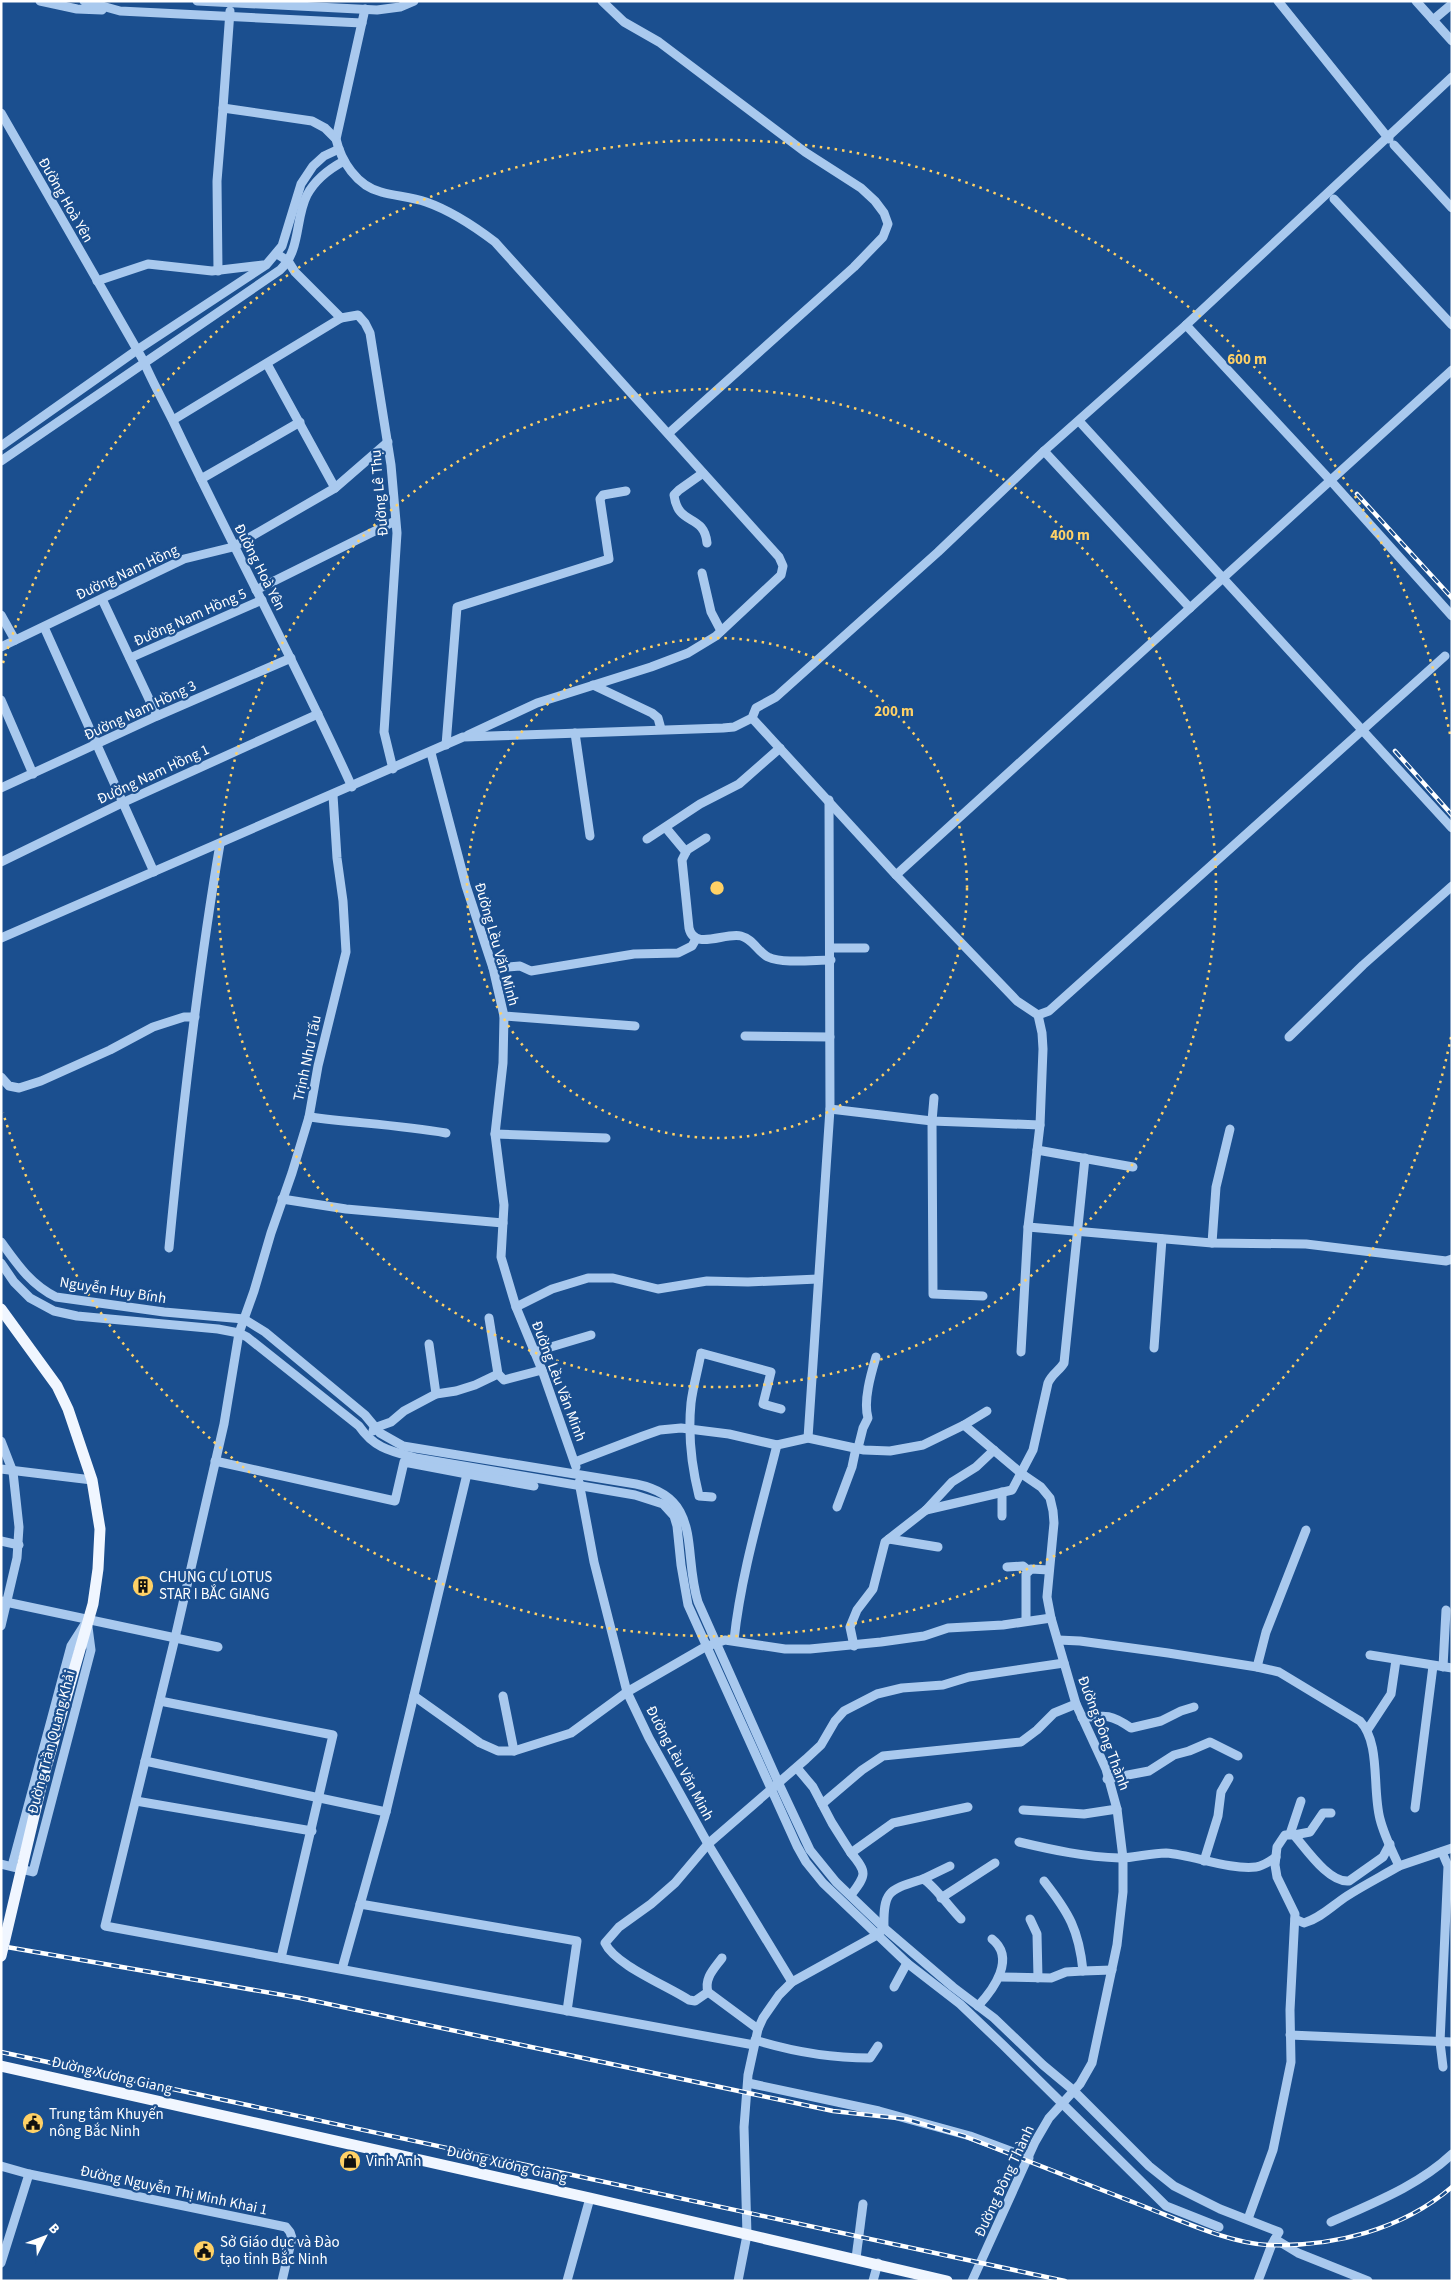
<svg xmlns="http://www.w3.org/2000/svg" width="1453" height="2282" viewBox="0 0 1453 2282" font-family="'Source Sans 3',sans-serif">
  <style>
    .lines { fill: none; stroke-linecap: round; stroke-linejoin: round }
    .minor { stroke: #a9c9ee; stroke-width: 9 }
    .major { stroke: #f0f6ff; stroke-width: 11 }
    .rail-casing { stroke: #fff; stroke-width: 4.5 }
    .rail { stroke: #1b4f8f; stroke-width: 2.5; stroke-dasharray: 8; stroke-linecap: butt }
    .major-bridge { stroke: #f0f6ff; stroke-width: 11 }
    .ring { fill: none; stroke: #ffd166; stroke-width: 2.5; stroke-dasharray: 2.5 5 }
    .labels { text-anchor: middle; stroke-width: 4.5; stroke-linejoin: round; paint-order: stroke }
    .street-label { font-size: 15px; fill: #fff; stroke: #1b4f8f }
    .poi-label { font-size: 15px; fill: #fff; stroke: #1b4f8f; text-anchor: start }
    .centre { fill: #ffd166; stroke: #1b4f8f; stroke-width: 2.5 }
    .ring-label { font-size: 15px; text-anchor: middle; font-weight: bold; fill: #ffd166; stroke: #1b4f8f; stroke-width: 4.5; stroke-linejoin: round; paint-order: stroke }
  </style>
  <rect width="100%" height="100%" fill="#1b4f8f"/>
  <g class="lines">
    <g class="minor">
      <path d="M 40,1 L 77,9 L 102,10"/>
      <path d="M 84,1 L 120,11 L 362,23"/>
      <path d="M 197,1 L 377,10 L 400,7 L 414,1"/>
      <path d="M 602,1 L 624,22 L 659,42 L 805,152 L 861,188 L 875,201 L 884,213 L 888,224 L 883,237 L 854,267 L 669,433"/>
      <path d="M 1278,1 L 1389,139"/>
      <path d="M 1416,1 L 1452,41"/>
      <path d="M 365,9 L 336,139 C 341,161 357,186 381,192 C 395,196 411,197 426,202 C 452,211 474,226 495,242 L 779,557 L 783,566 L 781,575 L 716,636 L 688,653 L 651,667 L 537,703 L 468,735"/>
      <path d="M 1433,20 L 1452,4"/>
      <path d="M 223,108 L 230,11"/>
      <path d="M 1,113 L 143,360 C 152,381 163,401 173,421 C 231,544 296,663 352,787"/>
      <path d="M 1394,145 L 1452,208"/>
      <path d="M 1334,199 L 1452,325"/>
      <path d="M 277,254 L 288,261 L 295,272 L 341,318 L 358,315 L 365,323 L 370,333 L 391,465 L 397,533 L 384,732 L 393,769"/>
      <path d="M 218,271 L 217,181 L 223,108 L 312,121 L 325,128 L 336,139"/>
      <path d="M 97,281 L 148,264 L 212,271 L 263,265"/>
      <path d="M 1186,325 L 1331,481 L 1452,616"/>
      <path d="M 267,364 L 335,488"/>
      <path d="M 173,420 L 341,318"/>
      <path d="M 1079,421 L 1452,828"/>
      <path d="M 1,446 L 137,350 L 266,265 L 282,246 L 301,184 L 313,166 L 324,156 L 339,149"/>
      <path d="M 1044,451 L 1190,608"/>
      <path d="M 1,461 L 280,270 C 301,251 295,218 307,195 C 315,180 329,169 344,161"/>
      <path d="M 703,473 L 679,490 L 674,495 C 678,527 704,513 707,543"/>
      <path d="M 201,479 L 300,422"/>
      <path d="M 702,573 L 711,612 L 721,631"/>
      <path d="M 256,590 L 395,521"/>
      <path d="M 102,599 L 157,716"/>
      <path d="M 1,615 L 15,640"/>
      <path d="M 44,627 L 154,872"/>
      <path d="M 1,647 L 184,559 L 233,547 L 335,488 L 388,442"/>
      <path d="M 130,658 L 262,600"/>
      <path d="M 593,685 L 652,713 L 658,718 L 661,729"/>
      <path d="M 1,700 L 33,774"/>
      <path d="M 752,718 L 896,875 L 1017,1001 L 1038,1015 L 1049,1011 L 1445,656"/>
      <path d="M 575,733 L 590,836"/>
      <path d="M 446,745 L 457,607 L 609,559 L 600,499 L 603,495 L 626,491"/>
      <path d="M 431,753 L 466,886 L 493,968 L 504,1016 L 503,1063 L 495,1134 L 504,1205 L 501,1257 L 516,1307 L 542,1370 L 576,1467"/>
      <path d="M 1,788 L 157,716 L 291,658"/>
      <path d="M 333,795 L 337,858 L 343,901 L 346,952 L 318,1066 L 309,1117 L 292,1173 L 271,1233 L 254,1291 L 239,1333 L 224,1424 L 175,1638 L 105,1926 L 754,2045"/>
      <path d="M 666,828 L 686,852"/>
      <path d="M 706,838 L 687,850 L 682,860 L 689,928 C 694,951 725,932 741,936 C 753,939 758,952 768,957 C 783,964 814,960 831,960"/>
      <path d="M 647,839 L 700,804 L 739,784 L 780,748"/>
      <path d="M 1,862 L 122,803 L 318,714"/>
      <path d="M 896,875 L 1452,370"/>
      <path d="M 1,938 L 463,737 L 723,728 L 734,727 L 752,718 L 756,708 L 776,697 L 938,552 L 1044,451 L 1186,325 L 1452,77"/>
      <path d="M 831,948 L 865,948"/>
      <path d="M 493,968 L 520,966 L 531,971 L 634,954 L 678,953 L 692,946 L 696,939"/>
      <path d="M 504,1016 L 635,1026"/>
      <path d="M 745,1036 L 830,1037"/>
      <path d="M 1289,1037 L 1363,965 L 1452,886"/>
      <path d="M 1,1077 L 9,1086 L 19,1088 L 41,1081 L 110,1050 L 153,1027 L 184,1017 L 195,1017"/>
      <path d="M 934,1098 L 932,1121 L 933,1294 L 983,1296"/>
      <path d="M 830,1109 L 932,1121 L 1040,1125"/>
      <path d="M 309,1117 C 355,1123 401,1125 446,1133"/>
      <path d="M 495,1134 L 606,1138"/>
      <path d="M 1037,1150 L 1133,1167"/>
      <path d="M 282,1199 L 346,1209 L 503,1223"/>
      <path d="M 1028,1227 L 1212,1243 L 1306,1244 L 1446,1261 L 1452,1259"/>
      <path d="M 1,1242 C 17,1264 31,1285 56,1297 L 164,1312 L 244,1319 L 265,1332 L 365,1415 L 380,1433 L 403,1446 L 636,1484 C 704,1498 682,1551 698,1602 L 779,1784 L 810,1850 L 836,1882 L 884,1928 L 953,1987 L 994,2018 L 1043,2065 L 1073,2090 L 1149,2166 L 1174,2186 L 1220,2209 L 1279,2232 L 1272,2244 L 1258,2281"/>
      <path d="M 1212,1243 L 1216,1187 L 1230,1129"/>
      <path d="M 169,1248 C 182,1113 197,978 220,844"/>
      <path d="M 1,1263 L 14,1282 L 30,1298 L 54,1311 L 77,1316 L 218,1329 L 239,1333 L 247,1337 L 359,1426 C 374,1448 390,1451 416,1458 L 635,1495 L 663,1504 L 674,1516 L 677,1526 L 681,1565 L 688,1605 L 797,1846 L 806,1862 L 823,1883 L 907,1963 L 960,2004 L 1003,2045 L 1166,2206 L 1219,2227"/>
      <path d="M 516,1307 L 552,1289 L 588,1278 L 613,1278 L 658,1289 L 707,1281 L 748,1282 L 818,1279"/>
      <path d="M 489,1318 L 498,1374"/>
      <path d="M 429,1344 L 436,1394"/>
      <path d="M 1154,1348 L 1162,1239"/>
      <path d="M 534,1352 L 591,1335"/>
      <path d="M 1021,1352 L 1028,1227 L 1040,1125 L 1043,1049 L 1042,1033 L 1038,1015"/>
      <path d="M 964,1425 L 987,1411"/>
      <path d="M 373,1431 L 374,1428 L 391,1422 L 404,1411 L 436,1394 L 456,1391 L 475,1385 L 498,1374 L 504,1380 L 542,1370"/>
      <path d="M 808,1438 L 830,1109 L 829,800"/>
      <path d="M 1,1441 L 13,1472 L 19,1527 L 17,1558 L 1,1626"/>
      <path d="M 858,1448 L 863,1428 L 868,1418 C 863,1401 871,1374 876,1357"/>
      <path d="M 215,1461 L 395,1501 L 404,1462 L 467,1474"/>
      <path d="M 575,1462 L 643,1436 L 660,1430 L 681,1428 L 729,1434 L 777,1445 L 808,1438 L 864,1450 L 890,1451 L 923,1445 L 964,1425 L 1022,1474 L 1041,1487 L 1050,1498 L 1053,1511 L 1054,1523 L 1047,1597 L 1051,1618 L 1076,1704 L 1106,1769 L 1117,1809 L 1123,1858 L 1123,1892 L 1117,1945 L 1092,2063 L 1080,2084 L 1049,2118 L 1035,2142 L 972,2281"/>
      <path d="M 1,1469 L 92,1480"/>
      <path d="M 579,1482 L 594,1562 L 627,1692 L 649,1738 L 708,1844 L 792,1982"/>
      <path d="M 1002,1492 L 1002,1516"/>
      <path d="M 712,1497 L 699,1496 C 692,1468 688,1433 691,1403 C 693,1386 698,1370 701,1353 L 771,1372 L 763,1404 L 781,1409"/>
      <path d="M 837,1507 L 852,1467 L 856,1448"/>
      <path d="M 926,1510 L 1012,1490 L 1033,1450 L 1048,1383 C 1052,1374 1059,1371 1064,1363 L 1085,1158"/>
      <path d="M 889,1539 L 938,1547"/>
      <path d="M 1,1541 L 19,1545"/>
      <path d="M 1007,1567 L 1023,1566 L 1028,1570"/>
      <path d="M 1,1601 L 218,1647"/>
      <path d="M 1026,1621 L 1026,1574 L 1031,1569 L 1049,1570"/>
      <path d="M 734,1640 C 741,1574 761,1509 777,1445"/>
      <path d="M 1058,1640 L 1080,1641 L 1168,1653 L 1257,1667 L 1279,1672 L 1360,1721 C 1381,1743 1372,1789 1380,1819 C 1384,1835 1392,1851 1399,1866 L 1452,1848"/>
      <path d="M 854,1646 L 850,1627 L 857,1610 L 873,1589 L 885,1542 L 926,1510 L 952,1482 L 976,1467 L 994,1450"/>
      <path d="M 1370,1655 L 1452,1668"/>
      <path d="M 1257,1667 L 1266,1632 L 1306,1530"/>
      <path d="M 1443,1667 L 1446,1610"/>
      <path d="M 414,1696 L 480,1743 L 498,1751 L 514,1751 L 571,1733 L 627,1692 L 705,1647 L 725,1640 L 785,1649 L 810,1649 L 881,1642 L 924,1636 L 948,1628 L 1003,1625 L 1051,1618"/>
      <path d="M 503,1696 L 514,1751"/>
      <path d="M 160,1701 L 333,1735 L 281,1958"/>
      <path d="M 1082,1718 C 1106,1715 1111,1714 1131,1728 L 1161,1721 L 1181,1711 L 1194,1707"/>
      <path d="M 1368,1729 L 1391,1694 L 1396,1660"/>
      <path d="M 145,1761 L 386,1812 L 342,1969"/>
      <path d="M 797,1768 L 813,1787 L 822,1804"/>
      <path d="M 1107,1779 L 1149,1771 L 1174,1755 L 1189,1751 L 1210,1742 L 1238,1756"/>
      <path d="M 136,1801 L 312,1831"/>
      <path d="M 968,1807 L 893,1823 L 851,1853 L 832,1823 L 822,1804 L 862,1770 L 883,1756 L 1021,1742 L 1037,1730 L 1054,1713 L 1076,1704"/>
      <path d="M 1415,1808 L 1433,1666"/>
      <path d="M 1023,1810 L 1084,1814 L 1117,1809"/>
      <path d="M 386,1812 L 467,1474 L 534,1486"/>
      <path d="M 1290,1834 L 1301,1801"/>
      <path d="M 1294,1835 L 1310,1832 L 1323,1813 L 1331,1813"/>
      <path d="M 1019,1842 C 1053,1850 1085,1857 1120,1858 C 1135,1858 1150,1853 1166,1853 C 1193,1855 1229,1870 1256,1867 C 1264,1866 1270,1861 1276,1857"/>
      <path d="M 1442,1852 L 1448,1866 L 1440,2042 L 1443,2067"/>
      <path d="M 1204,1861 L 1218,1816 L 1221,1792 L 1229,1778"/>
      <path d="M 1,1864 L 33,1872 L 91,1650 L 88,1627"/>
      <path d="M 12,1866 L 71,1646 L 85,1624"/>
      <path d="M 923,1879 L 950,1866"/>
      <path d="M 851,1895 C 866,1875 868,1873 851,1853"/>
      <path d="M 941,1898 L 995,1863"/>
      <path d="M 360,1904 L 577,1941 L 567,2011"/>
      <path d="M 1030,1919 L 1037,1934 L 1038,1978"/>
      <path d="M 1295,1919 L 1304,1923 C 1321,1918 1333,1905 1347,1896 C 1364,1885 1382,1876 1399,1866"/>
      <path d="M 1083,1971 L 1112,1970"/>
      <path d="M 999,1977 L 1051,1978 L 1066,1972 L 1083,1971 C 1079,1930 1069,1913 1044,1881"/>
      <path d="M 894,1987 L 907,1963"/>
      <path d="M 708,1992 C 704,1978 714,1969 722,1958"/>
      <path d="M 978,2006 C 994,1989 1016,1958 992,1939"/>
      <path d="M 758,2029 L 708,1992 L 695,2001 L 689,2000 C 668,1986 615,1965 605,1943 L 619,1927 L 651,1904 L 675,1883 L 708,1844 L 806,1759 L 821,1745 L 835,1721 L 844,1711 L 877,1694 L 902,1688 L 943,1685 L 969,1677 L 1064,1663"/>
      <path d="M 1290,2035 L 1452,2042"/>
      <path d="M 755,2040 C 794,2052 830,2058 870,2058 L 878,2046"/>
      <path d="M 748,2083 L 879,2111 L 970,2136 L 1029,2158"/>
      <path d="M 1,2166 L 29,2174 L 286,2227 L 290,2232 L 292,2238 L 282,2281"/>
      <path d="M 1248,2219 L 1273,2150 L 1291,2062 L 1290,2010 L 1295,1914 L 1277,1877 L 1275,1865 L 1277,1847 L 1285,1835 L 1294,1835 C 1307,1850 1329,1883 1349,1881 L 1383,1857 L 1390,1844"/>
      <path d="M 1331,2222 C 1373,2203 1418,2186 1452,2154"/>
      <path d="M 1275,2239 L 1298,2253 L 1368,2281"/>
      <path d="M 856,2258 L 863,2204"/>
      <path d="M 1,2263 L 29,2174"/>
      <path d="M 567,2281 L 590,2198"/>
      <path d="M 738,2281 L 747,2235 L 744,2127 L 748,2075 L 758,2029 L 763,2018 L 779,1995 L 792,1982 L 877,1935 L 884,1928 C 883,1890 889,1890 923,1879 C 933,1884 951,1909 961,1919"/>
      <path d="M 873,2281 L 878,2263"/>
    </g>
    <g class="major">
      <path d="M 1,1309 L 57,1386 L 68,1409 L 92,1480 L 100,1529 L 98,1569 L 93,1604 L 43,1778"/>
      <path d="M 1,2066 L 590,2198 L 947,2281"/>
    </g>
    <g class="rail-casing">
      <g id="rail">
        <path d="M 1357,494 L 1452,598"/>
        <path d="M 1395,751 L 1452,815"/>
        <path d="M 1,1946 L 300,1998 L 833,2111 L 906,2119 L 964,2136 C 1026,2160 1087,2184 1148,2208 C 1184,2222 1230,2243 1268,2245 C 1333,2247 1402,2230 1452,2187"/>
        <path d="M 1,2052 L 1065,2281"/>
      </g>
    </g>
    <use href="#rail" class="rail"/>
    <path class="major-bridge" d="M 1,1956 L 43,1778"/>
  </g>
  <g class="ring">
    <circle cx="717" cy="888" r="250"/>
    <circle cx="717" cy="888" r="499"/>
    <path d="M1451 1037A749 749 0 0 1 3 1113M3 663A749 749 0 0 1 1451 739"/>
  </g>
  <defs>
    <g id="building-disc" transform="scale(1.125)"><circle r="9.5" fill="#ffd166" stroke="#1b4f8f"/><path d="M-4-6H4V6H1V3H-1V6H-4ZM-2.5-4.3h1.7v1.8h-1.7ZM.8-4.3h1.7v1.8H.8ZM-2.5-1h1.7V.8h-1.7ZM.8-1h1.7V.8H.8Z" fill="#111"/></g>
    <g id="civic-disc" transform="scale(1.125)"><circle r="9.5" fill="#ffd166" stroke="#1b4f8f"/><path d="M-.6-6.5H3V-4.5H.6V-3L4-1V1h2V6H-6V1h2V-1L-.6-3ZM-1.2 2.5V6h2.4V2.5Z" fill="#111"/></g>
    <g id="shop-disc" transform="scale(1.125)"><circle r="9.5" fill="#ffd166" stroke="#1b4f8f"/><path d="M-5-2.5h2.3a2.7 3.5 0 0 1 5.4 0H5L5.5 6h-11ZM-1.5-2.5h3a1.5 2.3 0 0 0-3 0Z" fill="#111"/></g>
  </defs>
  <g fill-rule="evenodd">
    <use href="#building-disc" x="143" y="1586"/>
    <use href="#civic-disc" x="33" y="2123"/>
    <use href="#shop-disc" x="350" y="2161"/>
    <use href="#civic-disc" x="204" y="2251"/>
  </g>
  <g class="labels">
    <g class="street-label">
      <text transform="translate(66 200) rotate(60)" y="5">Đường Hoà Yên</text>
      <text transform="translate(379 493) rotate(-95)" y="5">Đường Lê Thụ</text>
      <text transform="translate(260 567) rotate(63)" y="5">Đường Hoà Yên</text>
      <text transform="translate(127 572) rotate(-25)" y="5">Đường Nam Hồng</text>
      <text transform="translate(190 617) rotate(-24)" y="5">Đường Nam Hồng 5</text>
      <text transform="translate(140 710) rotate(-25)" y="5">Đường Nam Hồng 3</text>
      <text transform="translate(153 774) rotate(-25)" y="5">Đường Nam Hồng 1</text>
      <text transform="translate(497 944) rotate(74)" y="5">Đường Lều Văn Minh</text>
      <text transform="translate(307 1058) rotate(-78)" y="5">Trịnh Như Tấu</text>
      <text transform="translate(113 1290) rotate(9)" y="5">Nguyễn Huy Bính</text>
      <text transform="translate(559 1381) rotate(69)" y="5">Đường Lều Văn Minh</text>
      <text transform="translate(1104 1733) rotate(69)" y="5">Đường Đông Thành</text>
      <text transform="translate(51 1742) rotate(-75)" y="5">Đường Trần Quang Khải</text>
      <text transform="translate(680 1763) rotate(62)" y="5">Đường Lều Văn Minh</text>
      <text transform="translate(112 2075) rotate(13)" y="5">Đường Xương Giang</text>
      <text transform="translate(507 2164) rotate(13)" y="5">Đường Xương Giang</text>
      <text transform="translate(1004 2181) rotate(-65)" y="5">Đường Đông Thành</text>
      <text transform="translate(174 2190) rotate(12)" y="5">Đường Nguyễn Thị Minh Khai 1</text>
    </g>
    <g class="poi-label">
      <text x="159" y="1582">CHUNG CƯ LOTUS<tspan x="159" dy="17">STAR I BẮC GIANG</tspan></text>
      <text x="49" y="2119">Trung tâm Khuyến<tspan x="49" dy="17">nông Bắc Ninh</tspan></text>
      <text x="366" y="2166">Vinh Anh</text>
      <text x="220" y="2247">Sở Giáo dục và Đào<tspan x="220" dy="17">tạo tỉnh Bắc Ninh</tspan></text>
    </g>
  </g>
  <circle cx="717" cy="888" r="8" class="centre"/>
  <g class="ring-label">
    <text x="1247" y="364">600 m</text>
    <text x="1070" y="540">400 m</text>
    <text x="894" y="716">200 m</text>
  </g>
  <rect width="1453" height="2282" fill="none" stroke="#ffffff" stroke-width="5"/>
  <g transform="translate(45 2237) rotate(48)" stroke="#1b4f8f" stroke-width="4" paint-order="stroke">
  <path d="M0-4L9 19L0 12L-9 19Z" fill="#ffffff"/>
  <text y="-8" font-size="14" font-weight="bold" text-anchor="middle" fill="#ffffff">B</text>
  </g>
</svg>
